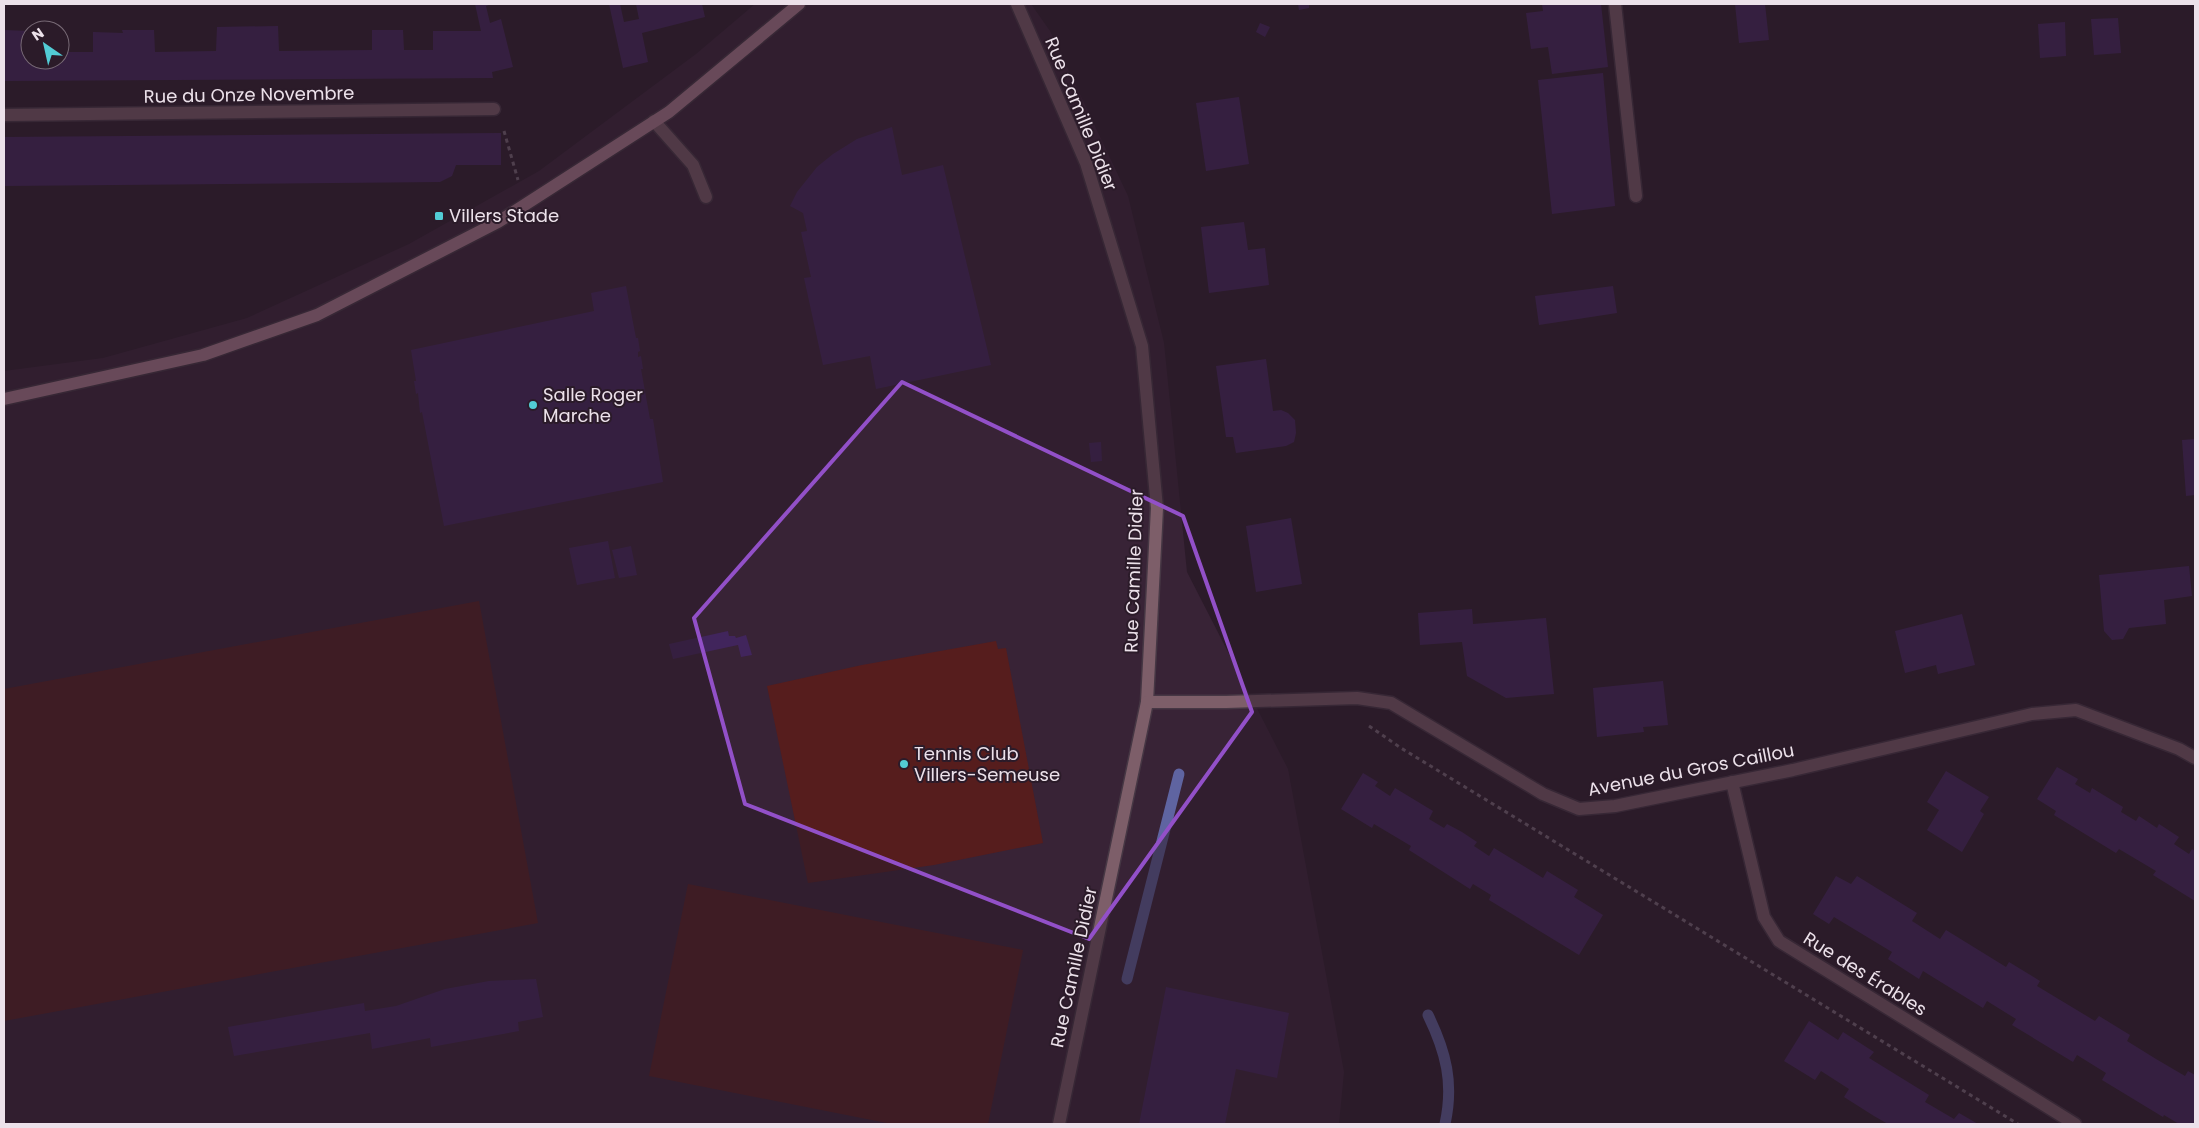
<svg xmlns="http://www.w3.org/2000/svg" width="2199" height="1128" viewBox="0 0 2199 1128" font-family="Poppins,sans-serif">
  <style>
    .built { fill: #382336 }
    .green { fill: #561d1d }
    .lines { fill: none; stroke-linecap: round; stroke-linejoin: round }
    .stream { stroke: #5f64a1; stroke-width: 11 }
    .building { fill: #41255c }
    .lane-casing { stroke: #463744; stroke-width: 15 }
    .street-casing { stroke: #463744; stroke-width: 15 }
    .secondary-casing { stroke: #463744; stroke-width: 15 }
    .path { stroke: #7a6c78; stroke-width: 3; stroke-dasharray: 4 4; stroke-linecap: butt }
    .lane { stroke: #7d5e69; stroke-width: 12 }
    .street { stroke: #7d5e69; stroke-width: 12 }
    .secondary { stroke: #b28192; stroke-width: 12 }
    .marked { fill: none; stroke: #9250c8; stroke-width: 4; stroke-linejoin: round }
    .poi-dot { fill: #52ccd5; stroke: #2b1b29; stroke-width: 2 }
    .labels { text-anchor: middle; stroke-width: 4; stroke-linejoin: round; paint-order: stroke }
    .street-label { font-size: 18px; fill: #ece1ea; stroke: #2b1b29 }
    .poi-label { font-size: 18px; fill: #ece1ea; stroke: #2b1b29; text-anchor: start }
  </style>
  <rect width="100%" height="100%" fill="#2b1b29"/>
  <path class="built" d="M 755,4 L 1031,4 L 1050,31 L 1128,196 L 1164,343 L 1187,572 L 1288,769 L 1344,1072 L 1339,1124 L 4,1124 L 4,371 L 103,358 L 247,318 L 409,244 L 539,171 L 696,54 Z"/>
  <g class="green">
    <path d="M 479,601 L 538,923 L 4,1021 L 4,689 Z"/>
    <path d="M 996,641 L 998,649 L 1006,648 L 1043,843 L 934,865 L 808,883 L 767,686 L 862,665 Z"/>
    <path d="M 688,884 L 1023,950 L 988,1124 L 892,1124 L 649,1076 Z"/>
  </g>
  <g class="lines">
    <g class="stream">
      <path d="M 1127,979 L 1179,774"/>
      <path d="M 1428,1015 C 1446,1052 1454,1083 1445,1124"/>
    </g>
  </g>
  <g class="building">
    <path d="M 475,4 L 492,4 L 486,6 L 490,23 L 501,19 L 513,67 L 492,72 L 493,78 L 4,81 L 4,30 L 29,31 L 30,60 L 60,60 L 60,52 L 93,52 L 93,32 L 123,33 L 122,30 L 154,30 L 155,52 L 216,51 L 217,27 L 278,26 L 279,51 L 372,50 L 372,30 L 403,30 L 404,50 L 433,50 L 433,31 L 481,31 Z"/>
    <path d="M 609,4 L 620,4 L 624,22 L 639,19 L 636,4 L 702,4 L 705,17 L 642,33 L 648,62 L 623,68 Z"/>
    <path d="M 1298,4 L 1309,4 L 1309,8 L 1299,10 Z"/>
    <path d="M 1542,4 L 1601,4 L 1608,67 L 1552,74 L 1548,47 L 1531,49 L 1526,13 L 1543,11 Z"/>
    <path d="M 1735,4 L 1765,4 L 1769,40 L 1739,43 Z"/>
    <path d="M 2118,18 L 2121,53 L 2094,55 L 2091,19 Z"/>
    <path d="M 2065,22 L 2066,56 L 2040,58 L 2038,24 Z"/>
    <path d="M 1260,23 L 1270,27 L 1265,37 L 1256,32 Z"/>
    <path d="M 1603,73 L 1615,206 L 1552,214 L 1538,80 Z"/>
    <path d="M 1239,97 L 1249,164 L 1206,171 L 1196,103 Z"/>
    <path d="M 892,127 L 902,175 L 943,165 L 991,365 L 876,389 L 870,356 L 823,365 L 804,278 L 811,277 L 801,232 L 807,231 L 803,213 L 790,206 L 797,192 L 817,167 L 833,154 L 857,139 Z"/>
    <path d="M 501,133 L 501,165 L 456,165 L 452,176 L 440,182 L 4,186 L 4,137 Z"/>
    <path d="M 1244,222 L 1248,250 L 1265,248 L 1269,285 L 1209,293 L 1201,227 Z"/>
    <path d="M 626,286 L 636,338 L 638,338 L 640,351 L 638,352 L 638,357 L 641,356 L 643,369 L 641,369 L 650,419 L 653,419 L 663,482 L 444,526 L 422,412 L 420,413 L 418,393 L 416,394 L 414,381 L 416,381 L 411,350 L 594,311 L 591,293 Z"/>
    <path d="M 1613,286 L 1617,313 L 1539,325 L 1535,296 Z"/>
    <path d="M 1266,359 L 1273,411 L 1281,410 L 1288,413 L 1295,420 L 1296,433 L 1294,442 L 1286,446 L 1236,453 L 1233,437 L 1226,437 L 1216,366 Z"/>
    <path d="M 2195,439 L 2195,495 L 2186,496 L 2182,440 Z"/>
    <path d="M 1101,442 L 1102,461 L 1091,462 L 1089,443 Z"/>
    <path d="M 1291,518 L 1302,584 L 1256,592 L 1246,526 Z"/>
    <path d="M 608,541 L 615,578 L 577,585 L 569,548 Z"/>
    <path d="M 631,546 L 637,575 L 619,578 L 612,550 Z"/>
    <path d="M 2189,566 L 2192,596 L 2164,600 L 2166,624 L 2129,628 L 2123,639 L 2112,640 L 2104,631 L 2099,575 Z"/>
    <path d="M 1472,609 L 1473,624 L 1546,618 L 1554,694 L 1506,698 L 1467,676 L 1462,642 L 1420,645 L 1418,613 Z"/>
    <path d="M 1962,614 L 1975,665 L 1938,674 L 1936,665 L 1905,673 L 1895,631 Z"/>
    <path d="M 728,631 L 729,636 L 735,636 L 736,638 L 746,635 L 752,655 L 741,657 L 738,645 L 673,659 L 669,644 Z"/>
    <path d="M 1663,681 L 1668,725 L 1643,727 L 1644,732 L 1597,737 L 1593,688 Z"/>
    <path d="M 2057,767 L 2078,779 L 2075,784 L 2090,793 L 2092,788 L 2123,807 L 2121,812 L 2136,821 L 2139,816 L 2157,828 L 2159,824 L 2179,837 L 2174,844 L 2189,854 L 2192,849 L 2195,851 L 2195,901 L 2153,875 L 2156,871 L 2119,849 L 2116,853 L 2054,815 L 2056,811 L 2037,799 Z"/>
    <path d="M 1946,771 L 1989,797 L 1980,811 L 1984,814 L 1962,852 L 1927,830 L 1939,810 L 1927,802 Z"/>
    <path d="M 1363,773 L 1378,782 L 1375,786 L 1390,796 L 1395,788 L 1433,811 L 1429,819 L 1444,828 L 1447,824 L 1462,832 L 1477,842 L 1474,846 L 1489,856 L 1494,848 L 1543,878 L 1547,871 L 1578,890 L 1574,897 L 1603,915 L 1579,955 L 1489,900 L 1491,895 L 1473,884 L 1470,889 L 1409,850 L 1411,846 L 1374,824 L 1372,828 L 1341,809 Z"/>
    <path d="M 1836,876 L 1851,884 L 1857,876 L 1917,913 L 1912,921 L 1940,939 L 1946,930 L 2006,967 L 2009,962 L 2040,981 L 2037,986 L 2095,1021 L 2099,1016 L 2130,1035 L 2127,1041 L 2156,1059 L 2185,1076 L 2188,1071 L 2195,1075 L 2195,1124 L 2179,1124 L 2164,1115 L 2163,1117 L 2102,1080 L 2106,1073 L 2077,1055 L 2073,1062 L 2012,1025 L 2016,1019 L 1987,1001 L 1983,1008 L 1923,971 L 1919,979 L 1888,959 L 1892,952 L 1834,917 L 1829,924 L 1813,914 Z"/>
    <path d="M 536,979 L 543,1017 L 518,1022 L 519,1031 L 431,1047 L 430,1038 L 372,1049 L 370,1033 L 234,1056 L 228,1027 L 364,1003 L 365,1011 L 396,1006 L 445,989 L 489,981 Z"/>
    <path d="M 1166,987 L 1289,1013 L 1277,1078 L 1236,1069 L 1225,1124 L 1139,1124 Z"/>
    <path d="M 1809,1021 L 1838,1040 L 1843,1032 L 1874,1052 L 1869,1058 L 1929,1095 L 1925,1102 L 1954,1119 L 1959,1113 L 1978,1124 L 1888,1124 L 1874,1116 L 1844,1097 L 1849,1089 L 1821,1071 L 1815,1080 L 1784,1061 Z"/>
  </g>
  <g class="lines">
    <g class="lane-casing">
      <g id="lane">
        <path d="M 1615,4 L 1636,196"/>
        <path d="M 654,121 L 693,165 L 706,197"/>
      </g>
    </g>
    <g class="street-casing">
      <g id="street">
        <path d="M 1017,4 L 1086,163 L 1142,346 L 1157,508 L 1147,702 L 1059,1124"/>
        <path d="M 4,115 L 494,109"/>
        <path d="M 1147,702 L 1226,702 L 1357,698 L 1391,703 L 1543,794 L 1579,809 L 1615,806 L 1793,770 L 2032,714 L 2076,710 L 2179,749 L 2195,758"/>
        <path d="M 1732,782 L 1764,917 L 1779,941 L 2075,1124"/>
      </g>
    </g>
    <g class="secondary-casing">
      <path id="secondary" d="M 4,399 L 203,355 L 317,315 L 498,222 L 669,112 L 799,4"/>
    </g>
    <g class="path">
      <path d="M 504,131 L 518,180"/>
      <path d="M 1369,726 L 1401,748 L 2018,1124"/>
    </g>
    <use href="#lane" class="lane"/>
    <use href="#street" class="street"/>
    <use href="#secondary" class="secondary"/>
  </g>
  <path d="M0 0H2199V1128H0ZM 902,382 L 1183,516 L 1252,712 L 1089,939 L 745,804 L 694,618 Z" fill="#2b1b29" fill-opacity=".55" fill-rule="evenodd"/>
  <path class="marked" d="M 902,382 L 1183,516 L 1252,712 L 1089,939 L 745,804 L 694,618 Z"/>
  <g class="poi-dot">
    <rect x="434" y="211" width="10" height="10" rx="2.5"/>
    <circle cx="533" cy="405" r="5"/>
    <circle cx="904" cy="764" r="5"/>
  </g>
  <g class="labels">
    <g class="street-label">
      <text transform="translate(249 95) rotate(-1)" y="6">Rue du Onze Novembre</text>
      <text transform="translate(1081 114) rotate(68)" y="6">Rue Camille Didier</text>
      <text transform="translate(1134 571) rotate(-88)" y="6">Rue Camille Didier</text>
      <text transform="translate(1691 770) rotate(-11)" y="6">Avenue du Gros Caillou</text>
      <text transform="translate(1074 967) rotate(-78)" y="6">Rue Camille Didier</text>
      <text transform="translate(1865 974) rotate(32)" y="6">Rue des Érables</text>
    </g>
    <g class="poi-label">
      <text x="449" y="222">Villers Stade</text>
      <text x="543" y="401">Salle Roger<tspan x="543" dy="21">Marche</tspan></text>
      <text x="914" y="760">Tennis Club<tspan x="914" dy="21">Villers-Semeuse</tspan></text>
    </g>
  </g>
  <rect width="2199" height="1128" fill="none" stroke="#ece1ea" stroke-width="10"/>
  <g transform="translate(45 45) rotate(326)"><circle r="24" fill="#2b1b29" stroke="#786a76"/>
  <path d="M0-4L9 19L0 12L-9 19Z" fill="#52ccd5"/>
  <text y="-8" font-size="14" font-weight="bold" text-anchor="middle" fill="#ece1ea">N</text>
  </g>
</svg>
